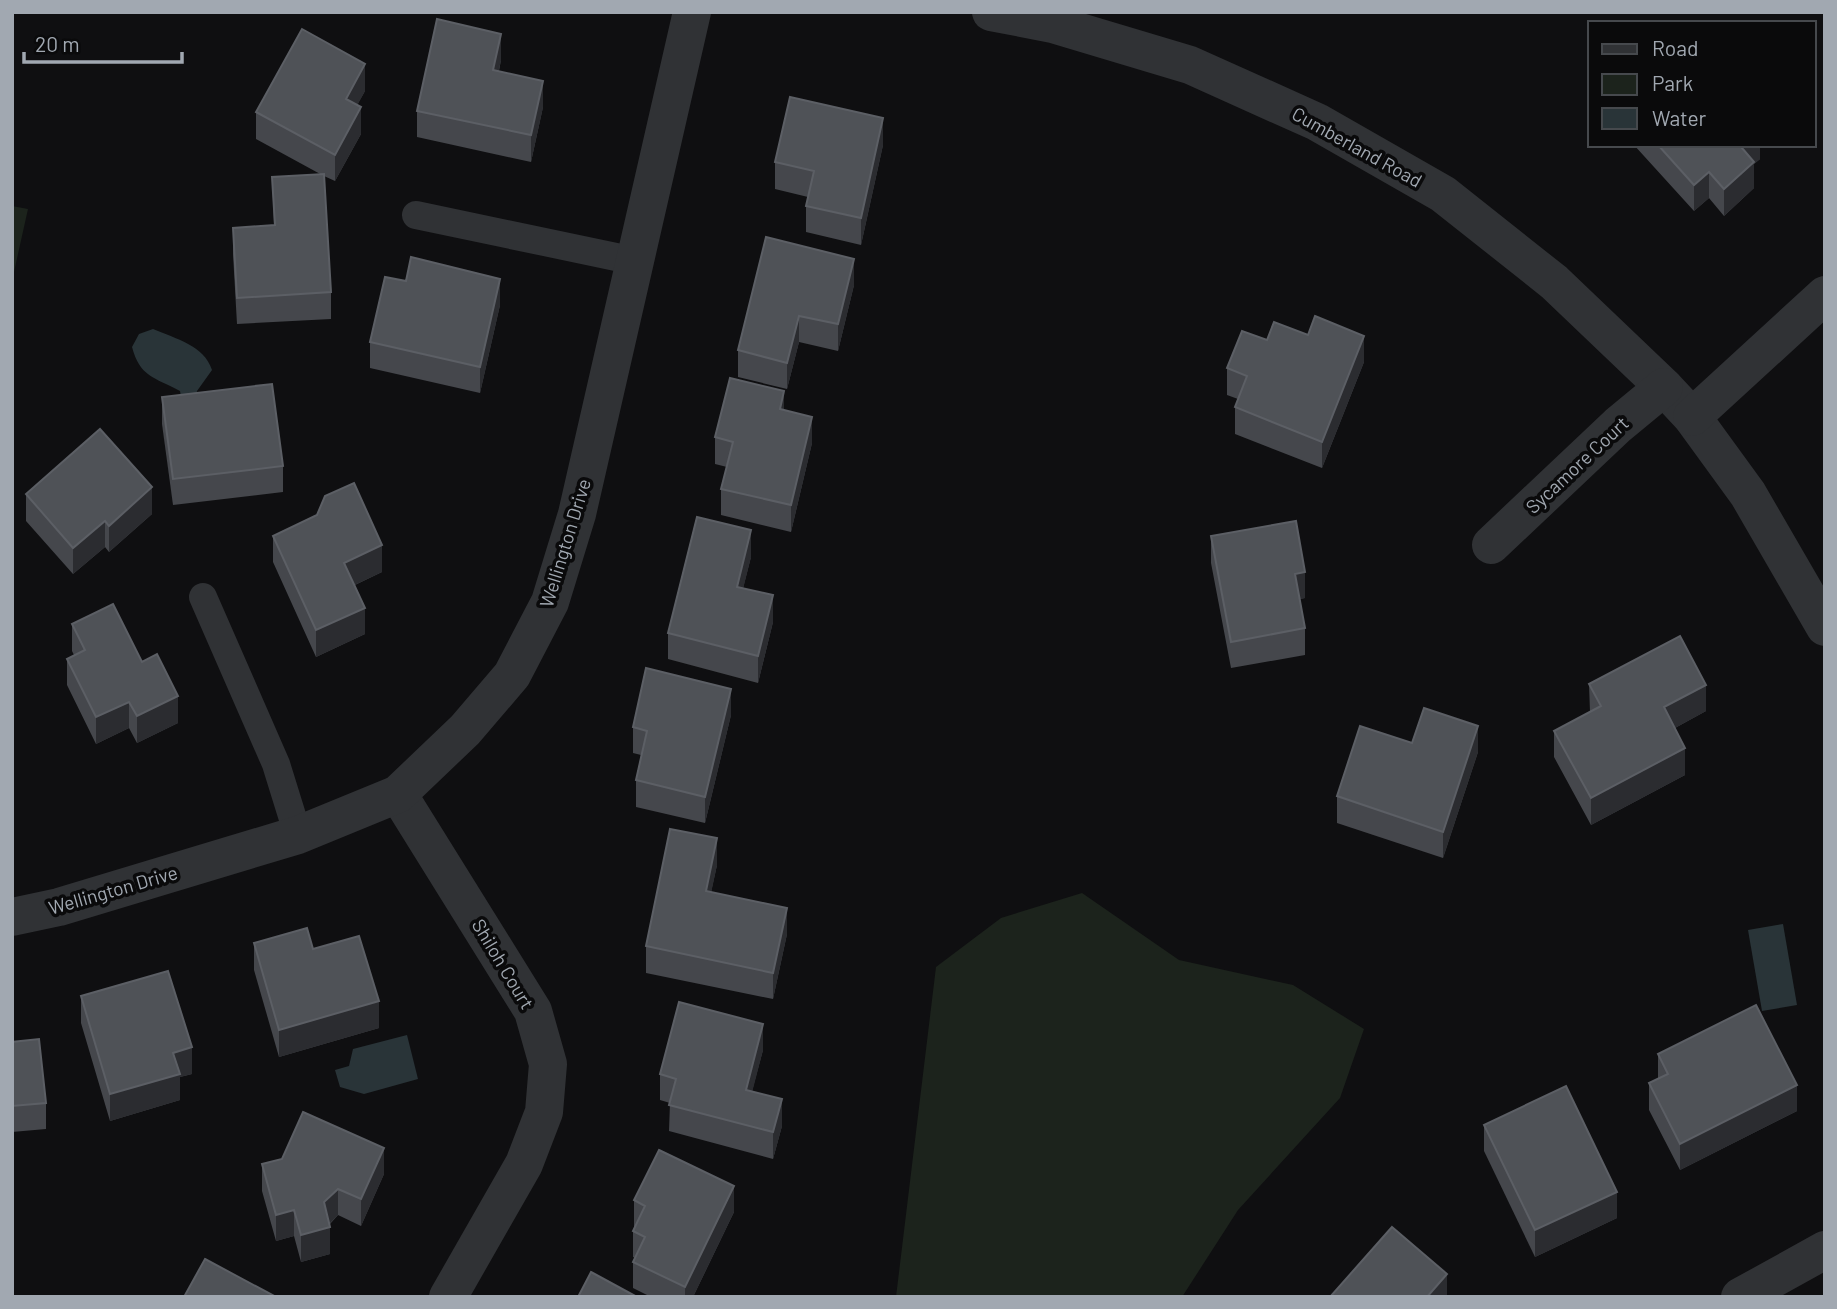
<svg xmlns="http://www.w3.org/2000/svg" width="1837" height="1309" viewBox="0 0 1837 1309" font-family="Barlow,sans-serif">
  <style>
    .green { fill: #1c231c }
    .water { fill: #293438 }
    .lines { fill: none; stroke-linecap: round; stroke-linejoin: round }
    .lane { stroke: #303235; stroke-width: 28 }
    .street { stroke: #303235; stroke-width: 38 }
    .wall { fill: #45474c }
    .shaded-wall { fill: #2b2c30 }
    .building { fill: #4f5257; stroke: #5c5f65; stroke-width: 2 }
    .labels { text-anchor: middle; stroke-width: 7; stroke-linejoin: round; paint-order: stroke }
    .street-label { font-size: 19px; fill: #a1a8b1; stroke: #0a0a0b }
  </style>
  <rect width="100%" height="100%" fill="#0f0f11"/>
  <g class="green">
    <path d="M 12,206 L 28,209 L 12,281 Z"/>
    <path d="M 1082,893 L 1179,960 L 1293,985 L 1364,1029 L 1340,1098 L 1238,1210 L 1182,1297 L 896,1297 L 936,967 L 1001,918 Z"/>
  </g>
  <g class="water">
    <path d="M 153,329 C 176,339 204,345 212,370 L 197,391 L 196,401 L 182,402 L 180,391 C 154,377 140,377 132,347 L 139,334 Z"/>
    <path d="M 1783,924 L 1797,1005 L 1762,1011 L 1748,930 Z"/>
    <path d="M 407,1035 L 418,1079 L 364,1094 L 340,1087 L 335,1070 L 349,1066 L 353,1049 Z"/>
  </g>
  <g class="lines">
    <g class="lane">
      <path d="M 416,215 L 635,261"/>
      <path d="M 203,597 L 276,764 L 298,835"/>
    </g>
    <g class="street">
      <path d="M 991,12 L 1053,24 L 1190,65 L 1317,122 L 1443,194 L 1554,282 L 1664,387 L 1692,417 L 1748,494 L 1825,627"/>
      <path d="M 1692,417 L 1825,295"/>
      <path d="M 1491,545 L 1618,425 L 1664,387"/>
      <path d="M 398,794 L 533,1011 L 548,1064 L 544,1112 L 524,1164 L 448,1297"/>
      <path d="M 12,917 L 59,907 L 298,835 L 398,794 L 465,730 L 512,675 L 550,602 L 577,514 L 692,12"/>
      <path d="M 1740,1297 L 1825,1250"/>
    </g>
  </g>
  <g class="wall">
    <path d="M 501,60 L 499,71 L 543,107 L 531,162 L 417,137 L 417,111 Z"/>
    <path d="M 365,91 L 357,105 L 361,134 L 335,181 L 324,176 L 331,292 L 331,319 L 237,324 L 233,254 L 233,228 L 274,225 L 272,177 L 322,175 L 256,139 L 256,112 Z"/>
    <path d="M 883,145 L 861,245 L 806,232 L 806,206 L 808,197 L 775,189 L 775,162 Z"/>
    <path d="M 1634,145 L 1760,145 L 1760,159 L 1754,164 L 1754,188 L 1724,216 L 1709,198 L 1694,211 Z"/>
    <path d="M 854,285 L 838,351 L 799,342 L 787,389 L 738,377 L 738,350 Z"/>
    <path d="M 500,305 L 480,393 L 370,368 L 370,342 Z"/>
    <path d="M 1308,335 L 1364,362 L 1322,468 L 1235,434 L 1235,407 L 1238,399 L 1227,395 L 1227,368 L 1267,340 Z"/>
    <path d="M 162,397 L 283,466 L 283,492 L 173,505 L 162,424 Z"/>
    <path d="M 784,410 L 812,443 L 791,532 L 721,515 L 721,489 L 727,467 L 715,464 L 715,437 Z"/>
    <path d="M 26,494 L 152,514 L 109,552 L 105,547 L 73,574 L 26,521 Z"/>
    <path d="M 317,515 L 382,572 L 355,585 L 365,634 L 316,657 L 273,562 L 273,536 Z"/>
    <path d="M 1211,536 L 1305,598 L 1300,599 L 1305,628 L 1305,655 L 1231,668 L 1211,563 Z"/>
    <path d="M 751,557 L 743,588 L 773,622 L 758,683 L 668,659 L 668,633 Z"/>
    <path d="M 72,624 L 142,662 L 178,723 L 137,743 L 129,728 L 96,744 L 67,685 L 67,659 L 74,655 L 72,651 Z"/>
    <path d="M 1589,684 L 1706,711 L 1675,728 L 1685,775 L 1591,825 L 1554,757 L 1554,731 L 1590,712 Z"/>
    <path d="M 731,715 L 705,823 L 636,807 L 636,780 L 641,755 L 633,753 L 633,727 Z"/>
    <path d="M 1412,743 L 1478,752 L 1443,858 L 1337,823 L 1337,796 Z"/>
    <path d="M 717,865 L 711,892 L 787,934 L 773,999 L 646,973 L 646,946 Z"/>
    <path d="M 254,943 L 379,1028 L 279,1057 L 254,970 Z"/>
    <path d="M 81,996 L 192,1074 L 180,1077 L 180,1100 L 110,1121 L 81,1023 Z"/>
    <path d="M 12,1042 L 46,1103 L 46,1129 L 12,1132 Z"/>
    <path d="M 763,1050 L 752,1091 L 782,1126 L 773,1159 L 669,1131 L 670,1103 L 660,1100 L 660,1074 Z"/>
    <path d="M 1658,1054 L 1797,1111 L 1680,1170 L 1649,1110 L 1649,1083 L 1658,1079 Z"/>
    <path d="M 1484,1125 L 1617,1218 L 1535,1257 L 1484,1151 Z"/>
    <path d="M 262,1164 L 384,1174 L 361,1226 L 338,1215 L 330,1224 L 330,1254 L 301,1262 L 294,1236 L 276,1241 L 262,1191 Z"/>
    <path d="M 634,1200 L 734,1212 L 693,1297 L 651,1297 L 633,1288 L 633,1262 L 635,1258 L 633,1257 L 633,1231 L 635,1227 L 634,1227 Z"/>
  </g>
  <g class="shaded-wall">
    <path d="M 501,34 L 501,60 L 493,97 L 493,70 Z"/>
    <path d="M 365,64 L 365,91 L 346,126 L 346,99 Z"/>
    <path d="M 543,81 L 543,107 L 531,162 L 531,135 Z"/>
    <path d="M 361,107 L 361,134 L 335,181 L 335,155 Z"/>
    <path d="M 883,118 L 883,145 L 861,245 L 861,218 Z"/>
    <path d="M 1745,145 L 1760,145 L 1760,159 L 1754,164 L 1754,188 L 1724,216 L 1724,189 L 1742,148 Z"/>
    <path d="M 1709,172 L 1709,198 L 1694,211 L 1694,185 Z"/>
    <path d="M 854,259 L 854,285 L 838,351 L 838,324 Z"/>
    <path d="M 500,279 L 500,305 L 480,393 L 480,367 Z"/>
    <path d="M 799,316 L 799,342 L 787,389 L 787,363 Z"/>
    <path d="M 1364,336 L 1364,362 L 1322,468 L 1322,442 Z"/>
    <path d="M 784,391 L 784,418 L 780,409 Z"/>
    <path d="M 812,417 L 812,443 L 791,532 L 791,505 Z"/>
    <path d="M 152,487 L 152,514 L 109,552 L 109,526 Z"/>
    <path d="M 105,521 L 105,547 L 73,574 L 73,548 Z"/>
    <path d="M 751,530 L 751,557 L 737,613 L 737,587 Z"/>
    <path d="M 382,545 L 382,572 L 344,590 L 344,563 Z"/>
    <path d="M 1305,572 L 1305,598 L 1295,600 L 1295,574 Z"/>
    <path d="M 773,595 L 773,622 L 758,683 L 758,656 Z"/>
    <path d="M 365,608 L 365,634 L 316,657 L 316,630 Z"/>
    <path d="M 1706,685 L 1706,711 L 1664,734 L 1664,707 Z"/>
    <path d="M 731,689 L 731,715 L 705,823 L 705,797 Z"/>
    <path d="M 178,696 L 178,723 L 137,743 L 137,716 Z"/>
    <path d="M 129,702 L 129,728 L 96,744 L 96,717 Z"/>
    <path d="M 1478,726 L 1478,752 L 1443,858 L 1443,832 Z"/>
    <path d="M 1685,748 L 1685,775 L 1591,825 L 1591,798 Z"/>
    <path d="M 717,838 L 717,865 L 706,917 L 706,891 Z"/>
    <path d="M 787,908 L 787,934 L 773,999 L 773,973 Z"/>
    <path d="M 379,1001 L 379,1028 L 279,1057 L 279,1030 Z"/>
    <path d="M 763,1024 L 763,1050 L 746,1116 L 746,1090 Z"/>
    <path d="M 192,1047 L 192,1074 L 180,1077 L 180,1100 L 110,1121 L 110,1094 L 173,1053 Z"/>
    <path d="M 1797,1085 L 1797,1111 L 1680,1170 L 1680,1144 Z"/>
    <path d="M 782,1099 L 782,1126 L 773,1159 L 773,1132 Z"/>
    <path d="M 384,1148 L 384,1174 L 361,1226 L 361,1199 Z"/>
    <path d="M 734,1186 L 734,1212 L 693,1297 L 685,1297 L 685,1287 Z"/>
    <path d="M 338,1189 L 338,1215 L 324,1229 L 330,1227 L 330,1254 L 301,1262 L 301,1235 L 324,1202 Z"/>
    <path d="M 1617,1192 L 1617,1218 L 1535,1257 L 1535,1230 Z"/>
    <path d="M 294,1210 L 294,1236 L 276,1241 L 276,1215 Z"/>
    <path d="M 1447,1274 L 1447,1297 L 1427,1297 Z"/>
  </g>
  <g class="building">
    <path d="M 437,19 L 501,34 L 493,70 L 543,81 L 531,135 L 417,111 Z"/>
    <path d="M 302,29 L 365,64 L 346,99 L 361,107 L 335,155 L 256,112 Z"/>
    <path d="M 790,97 L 883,118 L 861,218 L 806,206 L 814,171 L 775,162 Z"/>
    <path d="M 1658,145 L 1745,145 L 1742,148 L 1754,162 L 1724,189 L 1709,172 L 1694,185 Z"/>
    <path d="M 324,174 L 331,292 L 237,298 L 233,228 L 275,225 L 272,177 Z"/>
    <path d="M 766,237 L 854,259 L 838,324 L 799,316 L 787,363 L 738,350 Z"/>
    <path d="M 411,257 L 500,279 L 480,367 L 370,342 L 385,277 L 406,281 Z"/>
    <path d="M 1315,316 L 1364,336 L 1322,442 L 1235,407 L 1247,376 L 1227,368 L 1242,331 L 1267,340 L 1274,322 L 1308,335 Z"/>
    <path d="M 730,378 L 784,391 L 780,409 L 812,417 L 791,505 L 721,489 L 733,442 L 715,437 Z"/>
    <path d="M 272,384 L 283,466 L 173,479 L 162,397 Z"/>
    <path d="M 100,429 L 152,487 L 109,526 L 105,521 L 73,548 L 26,494 Z"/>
    <path d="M 354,483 L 382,545 L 344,563 L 365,608 L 316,630 L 273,536 L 317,515 L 325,496 Z"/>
    <path d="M 697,517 L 751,530 L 737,587 L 773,595 L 758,656 L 668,633 Z"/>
    <path d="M 1296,521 L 1305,572 L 1295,574 L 1305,628 L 1231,642 L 1211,536 Z"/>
    <path d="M 113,604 L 142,662 L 157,654 L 178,696 L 137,716 L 129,702 L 96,717 L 67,659 L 85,650 L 72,624 Z"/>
    <path d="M 1680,636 L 1706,685 L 1664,707 L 1685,748 L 1591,798 L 1554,731 L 1601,706 L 1589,684 Z"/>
    <path d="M 646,668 L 731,689 L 705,797 L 636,780 L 647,731 L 633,727 Z"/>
    <path d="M 1424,708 L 1478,726 L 1443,832 L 1337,796 L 1360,726 L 1412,743 Z"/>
    <path d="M 670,829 L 717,838 L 706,891 L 787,908 L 773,973 L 646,946 Z"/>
    <path d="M 307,928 L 313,949 L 359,936 L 379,1001 L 279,1030 L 254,943 Z"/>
    <path d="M 168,971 L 192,1047 L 173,1053 L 180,1074 L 110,1094 L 81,996 Z"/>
    <path d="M 679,1002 L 763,1024 L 746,1090 L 782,1099 L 773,1132 L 669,1105 L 676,1079 L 660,1074 Z"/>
    <path d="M 1756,1005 L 1797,1085 L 1680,1144 L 1649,1083 L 1668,1074 L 1658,1054 Z"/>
    <path d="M 39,1039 L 46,1103 L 12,1106 L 12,1042 Z"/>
    <path d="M 1566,1086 L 1617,1192 L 1535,1230 L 1484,1125 Z"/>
    <path d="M 303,1112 L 384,1148 L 361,1199 L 338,1189 L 324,1202 L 330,1227 L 301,1235 L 294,1210 L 276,1215 L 262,1164 L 282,1159 Z"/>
    <path d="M 659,1150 L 734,1186 L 685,1287 L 633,1262 L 645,1237 L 633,1231 L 645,1206 L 634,1200 Z"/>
    <path d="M 1392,1227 L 1447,1274 L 1427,1297 L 1330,1297 Z"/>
    <path d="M 205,1259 L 276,1297 L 184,1297 Z"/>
    <path d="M 591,1272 L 637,1297 L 578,1297 Z"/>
  </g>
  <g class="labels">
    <g class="street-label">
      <text transform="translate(1357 147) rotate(29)" y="7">Cumberland Road</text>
      <text transform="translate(1577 465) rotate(-43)" y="7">Sycamore Court</text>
      <text transform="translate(565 543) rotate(-73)" y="7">Wellington Drive</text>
      <text transform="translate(113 890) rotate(-16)" y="7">Wellington Drive</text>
      <text transform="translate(503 964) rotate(59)" y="7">Shiloh Court</text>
    </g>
  </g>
  <rect width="1837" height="1309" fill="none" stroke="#a1a8b1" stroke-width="28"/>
  <rect x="1588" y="21" width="228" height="126" fill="#0a0a0b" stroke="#46494d" stroke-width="2"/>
  <rect x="1602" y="44" width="35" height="10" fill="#303235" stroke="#46494d" stroke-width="2"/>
  <text x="1652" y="56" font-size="21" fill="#a1a8b1">Road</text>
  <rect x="1602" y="74" width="35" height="21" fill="#1c231c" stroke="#46494d" stroke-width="2"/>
  <text x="1652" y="91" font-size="21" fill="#a1a8b1">Park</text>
  <rect x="1602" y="108" width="35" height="21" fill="#293438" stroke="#46494d" stroke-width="2"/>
  <text x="1652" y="126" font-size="21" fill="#a1a8b1">Water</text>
  <path d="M24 52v10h158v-10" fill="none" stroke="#a1a8b1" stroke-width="3.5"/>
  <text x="35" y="52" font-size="21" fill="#a1a8b1" stroke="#0a0a0b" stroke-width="5" paint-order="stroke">20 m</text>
</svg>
